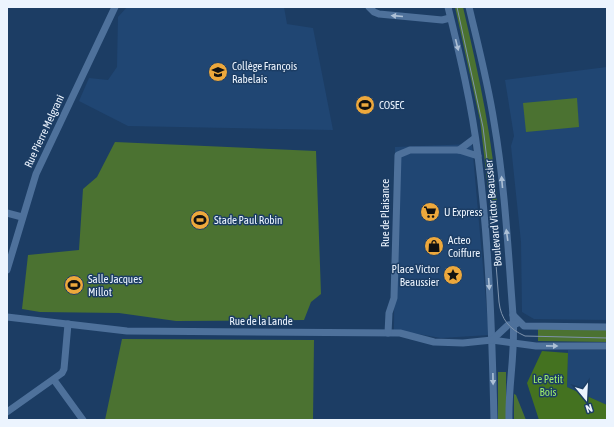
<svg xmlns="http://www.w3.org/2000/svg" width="614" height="427" viewBox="0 0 614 427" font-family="'Asap Condensed',sans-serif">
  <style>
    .built { fill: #204673 }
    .green { fill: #4b7231 }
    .forest { fill: #447220 }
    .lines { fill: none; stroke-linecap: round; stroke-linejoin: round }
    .street { stroke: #4e719b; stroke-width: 7 }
    .tram { stroke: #7f94ae; stroke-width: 1 }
    .oneway { fill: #adc0d6 }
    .labels { text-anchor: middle; stroke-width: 3; stroke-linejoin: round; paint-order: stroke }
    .poi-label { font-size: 11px; fill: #ecf4fe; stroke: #1c3d64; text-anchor: start }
    .street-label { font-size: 11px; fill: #ecf4fe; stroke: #1c3d64 }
    .park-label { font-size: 11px; fill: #9fee69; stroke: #1c3d64 }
  </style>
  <rect width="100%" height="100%" fill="#1c3d64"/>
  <g class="built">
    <path d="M 127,7 L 284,7 L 287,24 L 313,28 L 333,130 L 128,126 L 79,101 L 89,78 L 108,80 L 117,67 L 118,17 Z"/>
    <path d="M 607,67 L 607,320 L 534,319 L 522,312 L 521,242 L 511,146 L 514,136 L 505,80 Z"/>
    <path d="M 472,144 L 489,335 L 441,338 L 394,330 L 395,147 Z"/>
    <path d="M 568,350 L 607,350 L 607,405 L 567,387 Z"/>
  </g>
  <g class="green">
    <path d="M 455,7 L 463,7 C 479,76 494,143 498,214 L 491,215 L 480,120 Z"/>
    <path d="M 577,98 L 579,127 L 526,132 L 523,103 Z"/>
    <path d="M 115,142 L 316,151 L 321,294 L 311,302 L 304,320 L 176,321 L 119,313 L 40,312 L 22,309 L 28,255 L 79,250 L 83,189 L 97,177 Z"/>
    <path d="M 538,329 L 607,330 L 607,342 L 538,341 Z"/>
    <path d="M 122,339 L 314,340 L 313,420 L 105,420 Z"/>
    <rect x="498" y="372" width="8" height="48"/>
    <path d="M 514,394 L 516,395 L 526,420 L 514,420 Z"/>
  </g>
  <path class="forest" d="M 542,351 L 568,353 L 567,387 L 607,405 L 607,420 L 539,420 L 527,383 Z"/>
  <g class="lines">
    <g class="street">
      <path d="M 369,7 L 374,12 L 379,14 L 442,20 L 450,18"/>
      <path d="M 448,7 C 460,56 472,106 478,156 C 489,243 492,332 494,420"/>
      <path d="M 469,7 C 478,45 488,83 494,122 C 505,186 508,250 513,315 C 516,350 508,385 509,420"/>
      <path d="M 459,150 L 475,138"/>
      <path d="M 7,213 L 22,217"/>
      <path d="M 7,270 L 36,174 L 115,7"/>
      <path d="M 513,315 L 524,326 L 607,327"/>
      <path d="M 7,317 L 127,331 L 400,333 L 434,342 L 463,343 L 492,340 L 536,346 L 607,346"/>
      <path d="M 388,333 L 389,313 L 394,298 L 398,155 L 410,150 L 459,150 L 478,156"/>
      <path d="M 492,340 L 508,325 L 516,324"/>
      <path d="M 54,380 L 83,420"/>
      <path d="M 7,412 L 62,373 L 64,369 L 68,324"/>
    </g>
    <path class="tram" d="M 457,7 L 483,127 L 489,176 L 499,302 C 501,319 509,329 525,336 L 607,338"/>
  </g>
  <defs><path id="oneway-solid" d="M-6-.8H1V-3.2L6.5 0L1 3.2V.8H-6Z"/></defs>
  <g class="oneway">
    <use href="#oneway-solid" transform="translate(397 16) rotate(-175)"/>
    <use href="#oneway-solid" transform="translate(457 45) rotate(76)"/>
    <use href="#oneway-solid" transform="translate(502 182) rotate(-95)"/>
    <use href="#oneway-solid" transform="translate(507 235) rotate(-98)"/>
    <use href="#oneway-solid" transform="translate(489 284) rotate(86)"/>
    <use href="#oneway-solid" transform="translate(552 346) rotate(1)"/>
    <use href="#oneway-solid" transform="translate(493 379) rotate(89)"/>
  </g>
  <defs>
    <g id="school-disc" transform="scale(1)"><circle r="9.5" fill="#eda83c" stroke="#1c3d64"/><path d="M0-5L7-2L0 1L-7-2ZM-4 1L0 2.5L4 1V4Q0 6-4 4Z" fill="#111"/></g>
    <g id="stadium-disc" transform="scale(1)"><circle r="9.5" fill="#eda83c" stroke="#1c3d64"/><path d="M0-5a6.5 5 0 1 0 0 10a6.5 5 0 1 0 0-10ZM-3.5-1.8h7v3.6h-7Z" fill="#111"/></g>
    <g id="supermarket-disc" transform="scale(1)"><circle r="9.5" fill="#eda83c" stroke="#1c3d64"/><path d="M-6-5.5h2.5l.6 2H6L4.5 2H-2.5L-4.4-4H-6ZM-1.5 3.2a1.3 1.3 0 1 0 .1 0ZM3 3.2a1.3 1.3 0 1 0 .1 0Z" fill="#111"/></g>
    <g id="shop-disc" transform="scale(1)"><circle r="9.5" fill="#eda83c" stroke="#1c3d64"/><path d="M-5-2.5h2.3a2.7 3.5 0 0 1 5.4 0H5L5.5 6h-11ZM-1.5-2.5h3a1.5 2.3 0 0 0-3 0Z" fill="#111"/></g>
    <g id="sight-disc" transform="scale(1)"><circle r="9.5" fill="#eda83c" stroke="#1c3d64"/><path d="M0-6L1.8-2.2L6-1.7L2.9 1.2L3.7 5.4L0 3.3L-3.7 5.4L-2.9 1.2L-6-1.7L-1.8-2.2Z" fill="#111"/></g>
  </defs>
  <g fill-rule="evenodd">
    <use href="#school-disc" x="218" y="72"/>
    <use href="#stadium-disc" x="365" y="105"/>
    <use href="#supermarket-disc" x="430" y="212"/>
    <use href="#stadium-disc" x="200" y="220"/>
    <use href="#shop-disc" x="434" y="246"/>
    <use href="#sight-disc" x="453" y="275"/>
    <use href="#stadium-disc" x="74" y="285"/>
  </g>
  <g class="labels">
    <g class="poi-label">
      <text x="232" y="70">Collège François<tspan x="232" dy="13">Rabelais</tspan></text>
      <text x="379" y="109">COSEC</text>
      <text x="444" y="216">U Express</text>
      <text x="214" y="224">Stade Paul Robin</text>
      <text x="448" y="244">Acteo<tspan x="448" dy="13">Coiffure</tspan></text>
      <text x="439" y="273" text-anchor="end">Place Victor<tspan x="439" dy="13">Beaussier</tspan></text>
      <text x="88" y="283">Salle Jacques<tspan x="88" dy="13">Millot</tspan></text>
    </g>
    <g class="street-label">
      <text transform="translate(44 131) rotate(-65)" y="4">Rue Pierre Melgrani</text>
      <text transform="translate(385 213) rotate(-90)" y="4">Rue de Plaisance</text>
      <text transform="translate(493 213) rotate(-95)" y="4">Boulevard Victor Beaussier</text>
      <text x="261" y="325">Rue de la Lande</text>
    </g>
    <g class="park-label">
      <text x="548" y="383">Le Petit<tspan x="548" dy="13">Bois</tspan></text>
    </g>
  </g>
  <rect width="614" height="427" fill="none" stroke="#ecf4fe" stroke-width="16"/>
  <g transform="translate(586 399) rotate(162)" stroke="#1c3d64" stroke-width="3" paint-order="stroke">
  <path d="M0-3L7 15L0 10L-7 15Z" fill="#ecf4fe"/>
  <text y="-6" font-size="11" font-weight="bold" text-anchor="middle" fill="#ecf4fe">N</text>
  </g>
</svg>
